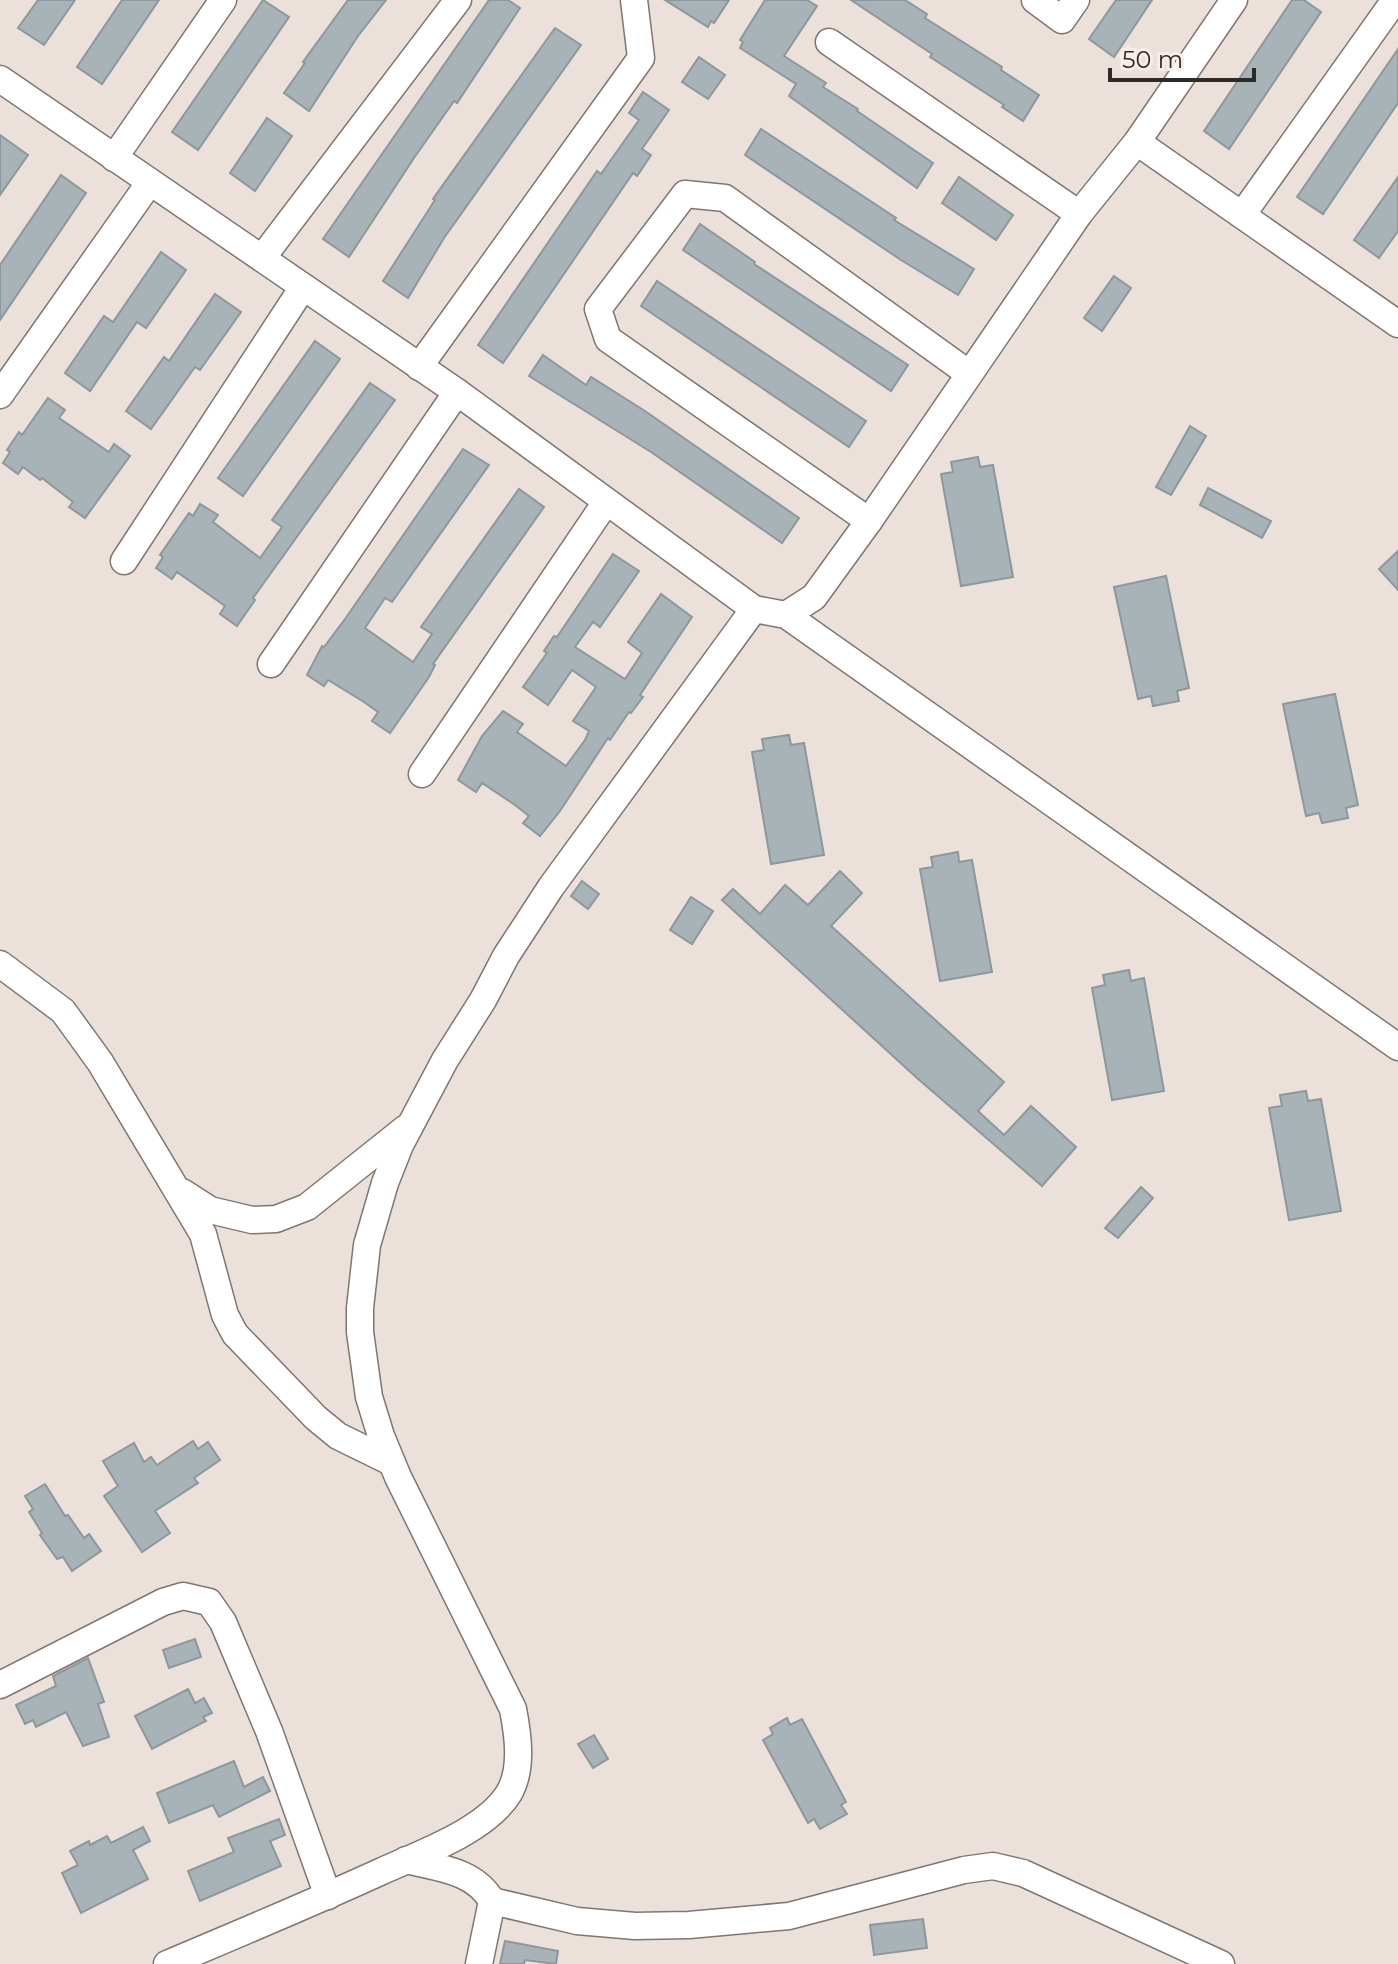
<svg xmlns="http://www.w3.org/2000/svg" width="1398" height="1964" viewBox="0 0 1398 1964" font-family="Montserrat,sans-serif">
  <style>
    .building { fill: #a7b3b7; stroke: #8c989c; stroke-width: 2 }
    .lines { fill: none; stroke-linecap: round; stroke-linejoin: round }
    .minor-casing { stroke: #807671; stroke-width: 29 }
    .minor { stroke: #fff; stroke-width: 26 }
  </style>
  <rect width="100%" height="100%" fill="#ebe0da"/>
  <g class="building">
    <path d="M 38,0 L 75,0 L 44,45 L 18,28 Z"/>
    <path d="M 122,0 L 159,0 L 102,84 L 77,67 Z"/>
    <path d="M 263,0 L 289,17 L 198,150 L 172,132 Z"/>
    <path d="M 348,0 L 386,0 L 358,36 L 309,111 L 284,93 L 305,63 L 303,62 Z"/>
    <path d="M 489,0 L 508,0 L 520,8 L 457,103 L 454,101 L 414,158 L 349,257 L 323,239 Z"/>
    <path d="M 665,0 L 729,0 L 714,23 L 711,21 L 708,27 Z"/>
    <path d="M 765,0 L 807,0 L 817,6 L 784,56 L 826,83 L 823,87 L 858,109 L 857,111 L 933,163 L 917,188 L 789,96 L 796,84 L 740,48 L 743,42 L 740,40 Z"/>
    <path d="M 851,0 L 905,0 L 927,14 L 925,18 L 1002,67 L 1001,70 L 1039,95 L 1023,121 L 1002,107 L 1004,105 L 930,57 L 932,54 Z"/>
    <path d="M 1116,0 L 1152,0 L 1114,57 L 1089,39 Z"/>
    <path d="M 1292,0 L 1304,0 L 1321,12 L 1229,149 L 1204,131 Z"/>
    <path d="M 555,28 L 581,45 L 444,238 L 408,298 L 383,281 L 435,200 L 433,199 Z"/>
    <path d="M 1398,49 L 1398,103 L 1323,214 L 1297,197 Z"/>
    <path d="M 699,57 L 725,75 L 708,99 L 682,82 Z"/>
    <path d="M 643,92 L 669,110 L 642,149 L 651,155 L 637,176 L 633,173 L 503,363 L 478,345 L 597,171 L 601,174 L 639,120 L 629,113 Z"/>
    <path d="M 267,118 L 292,136 L 255,191 L 230,173 Z"/>
    <path d="M 761,129 L 896,218 L 894,220 L 974,269 L 958,295 L 901,260 L 745,155 Z"/>
    <path d="M 0,135 L 28,155 L 0,195 Z"/>
    <path d="M 61,175 L 86,193 L 0,320 L 0,265 Z"/>
    <path d="M 959,177 L 1013,215 L 996,240 L 942,203 Z"/>
    <path d="M 1398,177 L 1398,231 L 1379,258 L 1354,240 Z"/>
    <path d="M 700,224 L 755,262 L 754,264 L 908,365 L 891,391 L 683,250 Z"/>
    <path d="M 161,252 L 186,270 L 146,328 L 137,322 L 90,391 L 65,373 L 104,316 L 113,322 Z"/>
    <path d="M 1114,276 L 1131,288 L 1102,331 L 1084,318 Z"/>
    <path d="M 657,281 L 866,421 L 849,447 L 641,306 Z"/>
    <path d="M 215,294 L 241,312 L 200,370 L 195,367 L 151,429 L 126,411 L 164,357 L 169,361 Z"/>
    <path d="M 315,341 L 340,359 L 243,496 L 218,478 Z"/>
    <path d="M 543,355 L 586,385 L 591,377 L 645,411 L 799,518 L 782,543 L 651,452 L 529,376 Z"/>
    <path d="M 370,383 L 395,400 L 253,598 L 255,600 L 237,626 L 220,614 L 225,606 L 177,572 L 172,579 L 156,568 L 163,557 L 160,555 L 189,513 L 193,516 L 200,504 L 218,515 L 213,522 L 260,558 L 282,527 L 272,520 Z"/>
    <path d="M 48,398 L 65,410 L 59,418 L 109,452 L 114,444 L 130,456 L 85,518 L 69,507 L 73,502 L 42,478 L 40,480 L 23,467 L 18,474 L 3,463 L 10,452 L 7,450 L 19,432 L 22,435 Z"/>
    <path d="M 1190,426 L 1206,436 L 1171,495 L 1156,487 Z"/>
    <path d="M 463,449 L 489,465 L 392,602 L 385,598 L 365,628 L 413,662 L 432,634 L 421,627 L 519,489 L 544,507 L 433,664 L 435,665 L 429,677 L 390,733 L 372,721 L 378,712 L 364,702 L 328,680 L 324,686 L 307,675 L 322,646 L 324,647 L 345,619 Z"/>
    <path d="M 978,457 L 980,467 L 993,465 L 1013,577 L 961,586 L 941,474 L 953,472 L 951,462 Z"/>
    <path d="M 1208,488 L 1271,521 L 1262,538 L 1200,505 Z"/>
    <path d="M 1398,551 L 1398,590 L 1379,569 Z"/>
    <path d="M 613,554 L 639,571 L 600,627 L 593,622 L 575,647 L 625,679 L 642,653 L 628,642 L 661,594 L 692,617 L 640,695 L 643,697 L 631,713 L 629,712 L 610,740 L 608,738 L 560,811 L 540,836 L 523,823 L 529,816 L 515,805 L 482,783 L 476,792 L 458,780 L 482,736 L 503,711 L 523,724 L 517,732 L 566,766 L 585,740 L 589,731 L 573,721 L 596,687 L 572,670 L 548,705 L 523,687 L 547,653 L 544,651 L 554,636 L 557,637 Z"/>
    <path d="M 1166,576 L 1189,688 L 1177,691 L 1179,701 L 1153,706 L 1151,696 L 1138,699 L 1114,587 Z"/>
    <path d="M 1335,694 L 1358,805 L 1346,808 L 1348,818 L 1322,823 L 1319,813 L 1306,816 L 1283,704 Z"/>
    <path d="M 789,735 L 791,745 L 804,743 L 824,855 L 771,864 L 752,752 L 764,750 L 762,739 Z"/>
    <path d="M 958,852 L 959,862 L 972,860 L 992,972 L 940,981 L 920,869 L 933,867 L 931,857 Z"/>
    <path d="M 840,871 L 862,893 L 831,926 L 1004,1082 L 978,1111 L 1004,1135 L 1031,1106 L 1076,1147 L 1042,1186 L 917,1078 L 722,900 L 733,889 L 760,914 L 785,885 L 808,905 Z"/>
    <path d="M 582,881 L 599,894 L 588,909 L 571,896 Z"/>
    <path d="M 691,897 L 713,911 L 692,944 L 670,930 Z"/>
    <path d="M 1129,970 L 1131,981 L 1144,978 L 1164,1091 L 1112,1100 L 1092,988 L 1105,985 L 1103,975 Z"/>
    <path d="M 1306,1091 L 1308,1101 L 1321,1099 L 1341,1211 L 1289,1220 L 1269,1108 L 1282,1106 L 1280,1095 Z"/>
    <path d="M 1141,1187 L 1153,1198 L 1118,1238 L 1105,1228 Z"/>
    <path d="M 193,1441 L 198,1449 L 208,1442 L 220,1460 L 194,1478 L 198,1483 L 155,1511 L 170,1533 L 142,1552 L 104,1496 L 118,1486 L 103,1461 L 134,1443 L 144,1462 L 151,1457 L 157,1465 Z"/>
    <path d="M 45,1484 L 65,1516 L 68,1515 L 84,1538 L 89,1534 L 101,1551 L 72,1571 L 63,1557 L 57,1559 L 40,1535 L 42,1533 L 29,1512 L 33,1509 L 25,1496 Z"/>
    <path d="M 195,1639 L 201,1657 L 169,1668 L 163,1650 Z"/>
    <path d="M 88,1658 L 104,1702 L 98,1704 L 109,1737 L 83,1746 L 66,1712 L 36,1727 L 33,1720 L 25,1724 L 16,1705 L 56,1686 L 53,1676 Z"/>
    <path d="M 188,1689 L 195,1703 L 204,1698 L 212,1713 L 203,1717 L 206,1721 L 152,1749 L 135,1716 Z"/>
    <path d="M 787,1718 L 790,1725 L 802,1719 L 846,1802 L 841,1805 L 847,1814 L 820,1829 L 814,1819 L 808,1823 L 763,1740 L 773,1734 L 770,1728 Z"/>
    <path d="M 594,1735 L 608,1759 L 593,1768 L 578,1744 Z"/>
    <path d="M 234,1761 L 244,1787 L 263,1777 L 270,1791 L 219,1817 L 213,1805 L 169,1823 L 157,1793 Z"/>
    <path d="M 279,1819 L 285,1835 L 270,1841 L 281,1866 L 200,1901 L 188,1871 L 234,1852 L 228,1838 Z"/>
    <path d="M 143,1827 L 150,1841 L 133,1850 L 148,1879 L 81,1913 L 62,1873 L 78,1865 L 70,1851 L 89,1841 L 90,1845 L 107,1836 L 111,1843 Z"/>
    <path d="M 923,1919 L 927,1948 L 874,1955 L 870,1925 Z"/>
    <path d="M 505,1941 L 558,1951 L 556,1964 L 525,1960 L 524,1964 L 500,1964 Z"/>
  </g>
  <g class="lines">
    <g class="minor-casing">
      <g id="minor">
        <path d="M 1035,0 L 1062,20 L 1076,0"/>
        <path d="M 829,42 L 1079,214"/>
        <path d="M 0,79 L 457,392 L 754,609 L 786,615 L 1398,1047"/>
        <path d="M 1137,142 L 1398,324"/>
        <path d="M 114,158 L 223,0"/>
        <path d="M 1242,215 L 1395,0"/>
        <path d="M 262,258 L 458,0"/>
        <path d="M 419,367 L 641,58 L 634,0"/>
        <path d="M 0,395 L 150,182"/>
        <path d="M 869,521 L 608,339 L 598,309 L 685,194 L 725,198 L 968,373"/>
        <path d="M 124,561 L 303,287"/>
        <path d="M 786,615 L 814,597 L 869,521 L 1079,214 L 1137,142 L 1234,0"/>
        <path d="M 271,664 L 457,392"/>
        <path d="M 422,774 L 606,502"/>
        <path d="M 0,964 L 63,1011 L 100,1062 L 203,1234 L 225,1315 L 235,1334 L 316,1418 L 338,1436 L 391,1462"/>
        <path d="M 182,1192 L 210,1210 L 252,1220 L 276,1219 L 307,1207 L 406,1128"/>
        <path d="M 0,1685 L 163,1602 L 183,1596 L 209,1602 L 223,1622 L 269,1731 L 328,1896"/>
        <path d="M 406,1860 C 438,1868 474,1870 492,1901 L 479,1964"/>
        <path d="M 492,1901 L 577,1921 L 635,1926 L 689,1925 L 789,1916 L 964,1870 L 993,1866 L 1023,1873 L 1221,1964"/>
        <path d="M 167,1964 C 238,1934 310,1904 380,1872 C 419,1854 486,1831 509,1793 C 523,1769 518,1735 513,1709 L 398,1477 L 381,1436 L 369,1397 L 360,1332 L 360,1308 L 367,1245 L 385,1183 L 400,1145 L 445,1060 L 483,1000 L 506,956 L 551,887 L 754,609"/>
      </g>
    </g>
    <use href="#minor" class="minor"/>
  </g>
  <path d="M1110 68v12h144v-12" fill="none" stroke="#2e2a28" stroke-width="4"/>
  <text x="1122" y="68" font-size="24" fill="#2e2a28" stroke="#f8ede7" stroke-width="6" paint-order="stroke">50 m</text>
</svg>
